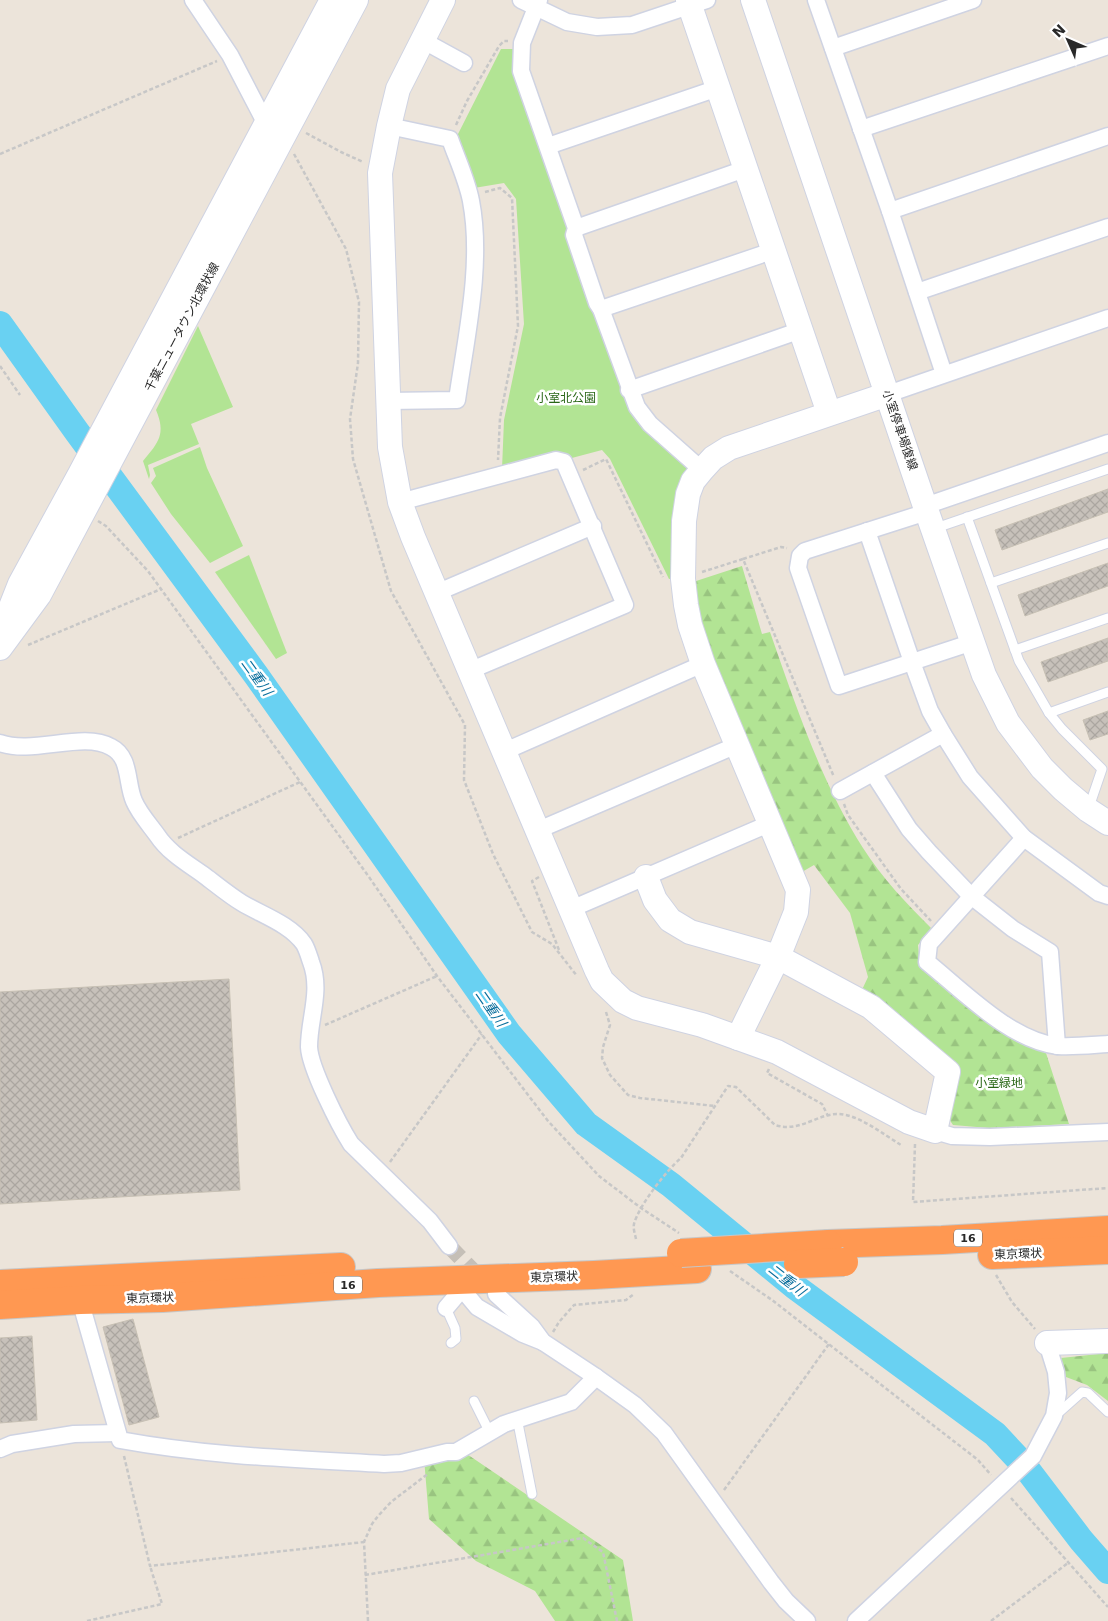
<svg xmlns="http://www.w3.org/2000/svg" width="1108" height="1621" viewBox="0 0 1108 1621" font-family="'DejaVu Sans','Noto Sans JP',sans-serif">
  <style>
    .grass { fill: #b2e494 }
    .forest { fill: url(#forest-firs) }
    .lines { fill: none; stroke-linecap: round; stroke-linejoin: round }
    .river { stroke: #69d1f2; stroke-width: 26 }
    .building { fill: url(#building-cross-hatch); stroke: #c7c0b4 }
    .street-tunnel { stroke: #c5bfb7; stroke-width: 16; stroke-dasharray: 16 8; stroke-linecap: butt }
    .lane-casing { stroke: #cfd3e2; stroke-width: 11 }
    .street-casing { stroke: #cfd3e2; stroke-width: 19 }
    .secondary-casing { stroke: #cfd3e2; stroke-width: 26 }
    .highway-casing { stroke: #c7c7c7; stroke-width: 30 }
    .path { stroke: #c7c7c7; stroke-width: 2.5; stroke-dasharray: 4 2.5; stroke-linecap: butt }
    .lane { stroke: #fff; stroke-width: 9 }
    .street { stroke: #fff; stroke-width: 16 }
    .secondary { stroke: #fff; stroke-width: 24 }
    .highway { stroke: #ff9852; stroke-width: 28 }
    .highway-bridge-casing { stroke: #c7c7c7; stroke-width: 30; stroke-linecap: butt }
    .highway-bridge { stroke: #ff9852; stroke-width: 28 }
    .labels { text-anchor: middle; stroke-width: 5; stroke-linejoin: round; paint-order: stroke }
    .shield { fill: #fff; stroke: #696969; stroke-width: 1 }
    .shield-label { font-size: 11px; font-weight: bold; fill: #292929 }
    .street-label { font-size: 12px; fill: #292929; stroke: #fff }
    .park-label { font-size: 12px; fill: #2a6717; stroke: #fff }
    .water-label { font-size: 14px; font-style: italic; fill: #096e9c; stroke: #fff }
  </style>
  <defs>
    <pattern id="forest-firs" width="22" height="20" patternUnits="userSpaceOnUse" patternTransform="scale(1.25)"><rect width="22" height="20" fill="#b2e494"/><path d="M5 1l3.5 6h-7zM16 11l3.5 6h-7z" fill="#99c480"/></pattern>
    <pattern id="building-cross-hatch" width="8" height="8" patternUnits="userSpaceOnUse" patternTransform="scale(1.25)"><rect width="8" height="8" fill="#c7c1ba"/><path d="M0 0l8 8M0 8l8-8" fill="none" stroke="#aba6a0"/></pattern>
  </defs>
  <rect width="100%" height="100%" fill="#ece4da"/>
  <g class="grass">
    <path d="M 501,49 L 515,49 L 625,393 L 685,463 L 689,474 L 675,578 L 669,579 L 610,459 L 602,450 L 568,459 L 502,469 L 504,420 L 524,324 L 516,199 L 504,183 L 474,188 L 457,136 Z"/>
    <path d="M 198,326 L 233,407 L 191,424 L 199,444 L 148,465 L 150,475 L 149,479 L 143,461 C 159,442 166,434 156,410 Z"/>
    <path d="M 200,447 L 207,468 L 243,546 L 210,563 L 171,514 L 151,483 L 156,476 L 153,468 Z"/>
    <path d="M 249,555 L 287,653 L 276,659 L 215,572 Z"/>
  </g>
  <g class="forest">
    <path d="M 742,566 L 762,634 L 770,632 C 796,706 821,782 863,848 C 882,878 907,904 932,929 L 918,945 L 920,965 L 1000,1032 L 1022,1044 L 1045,1050 L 1069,1124 L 989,1128 L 953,1125 L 947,1116 L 957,1068 L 860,994 L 868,977 L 850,913 L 814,865 L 802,872 L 713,660 L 699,621 L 693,582 Z"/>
    <path d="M 1108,1353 L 1108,1401 L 1087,1385 L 1066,1377 L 1061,1358 Z"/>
    <path d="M 455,1446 L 623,1560 L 633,1621 L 555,1621 L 535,1591 L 476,1561 L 429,1519 L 424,1458 Z"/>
  </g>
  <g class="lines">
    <path class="river" d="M 0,324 L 77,432 L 256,675 L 509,1034 L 586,1124 L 671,1185 L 794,1286 L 995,1434 L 1024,1465 L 1081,1540 L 1108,1571"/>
  </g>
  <g class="building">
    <path d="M 1108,489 L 1108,512 L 1002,550 L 995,530 Z"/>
    <path d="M 1108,563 L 1108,586 L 1025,616 L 1018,595 Z"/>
    <path d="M 1108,638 L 1108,661 L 1048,682 L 1041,662 Z"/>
    <path d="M 1108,711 L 1108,734 L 1090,740 L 1083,720 Z"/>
    <path d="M 229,979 L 240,1190 L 0,1204 L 0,992 Z"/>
    <path d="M 133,1319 L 159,1417 L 129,1425 L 103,1327 Z"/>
    <path d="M 32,1336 L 37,1420 L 0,1423 L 0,1338 Z"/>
  </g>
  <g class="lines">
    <path class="street-tunnel" d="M 449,1246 L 484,1282"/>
    <g class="lane-casing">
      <g id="lane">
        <path d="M 967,517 L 1019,661 L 1049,713 L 1062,729 L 1102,769 L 1088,810"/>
        <path d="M 933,529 L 1108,469"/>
        <path d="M 991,583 L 1108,543"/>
        <path d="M 1015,650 L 1108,618"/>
        <path d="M 1049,713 L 1108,692"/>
        <path d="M 446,1308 L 455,1328 L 456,1339 L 451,1343"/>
        <path d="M 474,1401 L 489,1431"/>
        <path d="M 1055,1416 L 1082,1392 L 1088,1393 L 1108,1412"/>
        <path d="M 517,1418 L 532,1494"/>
      </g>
    </g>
    <g class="street-casing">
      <g id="street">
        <path d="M 193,0 L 230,55 L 266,124"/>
        <path d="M 521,0 L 567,22 L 597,27 L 632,25 L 707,0"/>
        <path d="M 539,0 L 522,43 L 521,71 L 576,228 L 574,235 L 597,303 L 601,309 L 637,407 L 650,424 L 702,470"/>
        <path d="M 816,0 L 890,211 L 944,374"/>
        <path d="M 422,40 L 464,63"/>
        <path d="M 833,48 L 973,0"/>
        <path d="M 861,129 L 1108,46"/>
        <path d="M 548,146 L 718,88"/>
        <path d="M 890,211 L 1108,136"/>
        <path d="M 576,228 L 745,169"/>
        <path d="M 917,292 L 1108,227"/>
        <path d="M 601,309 L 772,251"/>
        <path d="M 629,390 L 801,330"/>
        <path d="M 888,394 L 1108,318"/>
        <path d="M 388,401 L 457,400 C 466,337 483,264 471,201 C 467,180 457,159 450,139 L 389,126"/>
        <path d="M 400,502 L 556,460 L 564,462 L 625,605 L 469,671"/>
        <path d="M 925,506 L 1108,443"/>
        <path d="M 927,512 L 805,551 L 800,556 L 798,568 L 839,686 L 973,642"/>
        <path d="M 867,531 L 912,662 L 930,711 L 943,734 L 970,777 L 1024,838 L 1099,893 L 1108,896"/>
        <path d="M 436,593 L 593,526"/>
        <path d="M 0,743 C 33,755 83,731 111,747 C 131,757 126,783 134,801 C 139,813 149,824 157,835 C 169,853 187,863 205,876 C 217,885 229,895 242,903 C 262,915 290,924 304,944 C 307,949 309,956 311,962 C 322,991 309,1018 309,1047 C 310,1068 339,1125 351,1144 L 430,1221 L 449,1246"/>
        <path d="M 503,752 L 703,664"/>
        <path d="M 873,773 L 909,829 L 929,852 L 971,896 L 1013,929 L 1050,952 L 1057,1046"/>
        <path d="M 840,791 L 943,734"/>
        <path d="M 536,831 L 737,745"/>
        <path d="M 1024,838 L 929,944 L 927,962 C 963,991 1011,1041 1058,1046 C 1074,1047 1092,1045 1108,1044"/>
        <path d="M 571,909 L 771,823"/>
        <path d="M 935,1131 L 952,1136 L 990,1137 L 1108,1132"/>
        <path d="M 462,1280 L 462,1289 L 477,1307 L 523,1334 L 543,1342"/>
        <path d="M 496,1294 L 532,1327 L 543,1342 L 596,1377 L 635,1405 L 664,1433 L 771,1582 L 786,1601 L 807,1621"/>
        <path d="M 80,1300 L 120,1440 C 207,1456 296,1459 384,1464 L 401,1463 L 447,1452 L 456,1452 L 504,1424 L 571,1402 L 596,1377"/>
        <path d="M 446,1308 L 462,1289"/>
        <path d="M 0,1449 L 12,1444 L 74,1434 L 117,1433"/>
        <path d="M 856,1621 L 1033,1456 L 1054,1416 L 1058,1393 L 1056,1372 L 1047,1343"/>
      </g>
    </g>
    <g class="secondary-casing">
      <g id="secondary">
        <path d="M 443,0 L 398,89 L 389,126 L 380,173 L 390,447 L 400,502 L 413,537 L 597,971 L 602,981 L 623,1001 L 637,1008 L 702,1025 L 777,1052 L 909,1122 L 935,1131 L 948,1072 L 871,1007 L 778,957 L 690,932 L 670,920 L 655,900 L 646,877"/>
        <path d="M 688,0 L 829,413"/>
        <path d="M 753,0 L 927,512 L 984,675 L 1008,723 L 1042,768 L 1063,789 L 1088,810 L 1108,823"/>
        <path d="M 1,632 L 20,584 L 80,474 L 332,0"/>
        <path d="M 0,648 L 39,595 L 356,0"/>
        <path d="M 738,1038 L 778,957 L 796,912 L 798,890 L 703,664 L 690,625 L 686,605 L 683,579 L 684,521 L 688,494 L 693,481 L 702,470 L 713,458 L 729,448 L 888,394"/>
        <path d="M 1047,1343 L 1108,1341"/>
      </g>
    </g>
    <g class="highway-casing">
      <g id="highway">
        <path d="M 828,1244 L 942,1240 L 1108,1230"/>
        <path d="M 992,1255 L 1108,1250"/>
        <path d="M 0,1284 L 341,1267"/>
        <path d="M 0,1305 L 80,1300 L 162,1298 L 378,1283 L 594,1275 L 697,1269"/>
      </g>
    </g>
    <g class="path">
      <path d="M 456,125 L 467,101 L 499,46 L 504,41 L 508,41"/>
      <path d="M 306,133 L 341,152 L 363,162"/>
      <path d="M 0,154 L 217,61"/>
      <path d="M 294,154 L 346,249 L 359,302 L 358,363 L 350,419 L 353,459 L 391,591 L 465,725 L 464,780 L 493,854 L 532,932 L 552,944 L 577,976"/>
      <path d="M 485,192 L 500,188 L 512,198 L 518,326 L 500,418 L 498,460"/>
      <path d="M 0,366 L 20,395"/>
      <path d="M 583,470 L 606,459 L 663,577"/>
      <path d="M 98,521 L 106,526 L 148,571 L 369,877 L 437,976 L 548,1121 L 599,1176 L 641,1208 L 679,1233"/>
      <path d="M 743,559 L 781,547 L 787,548"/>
      <path d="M 702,572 L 743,559 L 834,777"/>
      <path d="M 28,645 L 161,589"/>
      <path d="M 844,804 L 848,815 L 901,889 L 931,921"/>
      <path d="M 178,838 L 300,782"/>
      <path d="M 539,877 L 532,881 L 559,950"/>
      <path d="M 606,1012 L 610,1025 L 603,1047 L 602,1058 L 610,1075 L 628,1095 L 640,1098 L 715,1106"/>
      <path d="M 325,1025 L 437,976"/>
      <path d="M 769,1069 L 767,1073 L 822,1104 L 828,1116"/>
      <path d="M 915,1144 L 913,1202 L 1108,1188"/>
      <path d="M 390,1162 L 482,1034"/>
      <path d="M 636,1239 C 635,1234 633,1229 634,1224 C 639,1205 667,1170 681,1158 L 728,1086 L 736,1087 L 775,1125 C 800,1133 818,1113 839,1114 C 859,1115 883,1134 901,1145"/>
      <path d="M 730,1271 L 772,1300 L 978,1460 L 991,1475"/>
      <path d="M 996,1275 L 1012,1302 L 1035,1329"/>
      <path d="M 553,1332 L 559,1322 L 574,1305 L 626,1300 L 634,1294"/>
      <path d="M 124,1456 L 150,1566 L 364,1542"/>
      <path d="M 724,1490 L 829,1344"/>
      <path d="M 1011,1498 L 1108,1607"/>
      <path d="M 365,1575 L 583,1538 L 603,1552 L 617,1621"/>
      <path d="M 87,1621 L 162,1604 L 150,1566"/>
      <path d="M 368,1621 L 364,1542 L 372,1524 L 378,1516 L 391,1502 L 429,1473"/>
      <path d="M 991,1621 L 1068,1563"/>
    </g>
    <use href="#lane" class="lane"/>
    <use href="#street" class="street"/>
    <use href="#secondary" class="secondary"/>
    <use href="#highway" class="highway"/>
    <g class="highway-bridge-casing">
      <g id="highway-bridge">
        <path d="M 681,1253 L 828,1244"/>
        <path d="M 798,1264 L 844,1262"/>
      </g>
    </g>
    <use href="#highway-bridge" class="highway-bridge"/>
  </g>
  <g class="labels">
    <g class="shield">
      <rect x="954" y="1229.5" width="28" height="17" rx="4"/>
      <rect x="334" y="1276.5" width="28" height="17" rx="4"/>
    </g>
    <g class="shield-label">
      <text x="968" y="1242">16</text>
      <text x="348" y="1289">16</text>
    </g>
    <g class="street-label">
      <text transform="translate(182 327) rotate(-62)" y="4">千葉ニュータウン北環状線</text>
      <text transform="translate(900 430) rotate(71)" y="4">小室停車場復線</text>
      <text transform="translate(1018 1254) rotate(-2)" y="4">東京環状</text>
      <text transform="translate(554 1277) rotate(-2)" y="4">東京環状</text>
      <text transform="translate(150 1298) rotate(-2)" y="4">東京環状</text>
    </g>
    <g class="park-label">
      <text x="566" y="402">小室北公園</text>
      <text x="999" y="1087">小室緑地</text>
    </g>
    <g class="water-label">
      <text transform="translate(257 677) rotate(54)" y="5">二重川</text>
      <text transform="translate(491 1008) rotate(55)" y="5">二重川</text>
      <text transform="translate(787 1280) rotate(38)" y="5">二重川</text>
    </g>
  </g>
  <g transform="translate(1068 40) rotate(315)" stroke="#ffffff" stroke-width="4" paint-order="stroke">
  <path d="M0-4L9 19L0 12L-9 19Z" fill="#292929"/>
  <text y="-8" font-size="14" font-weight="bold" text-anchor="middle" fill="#292929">N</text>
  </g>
</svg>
